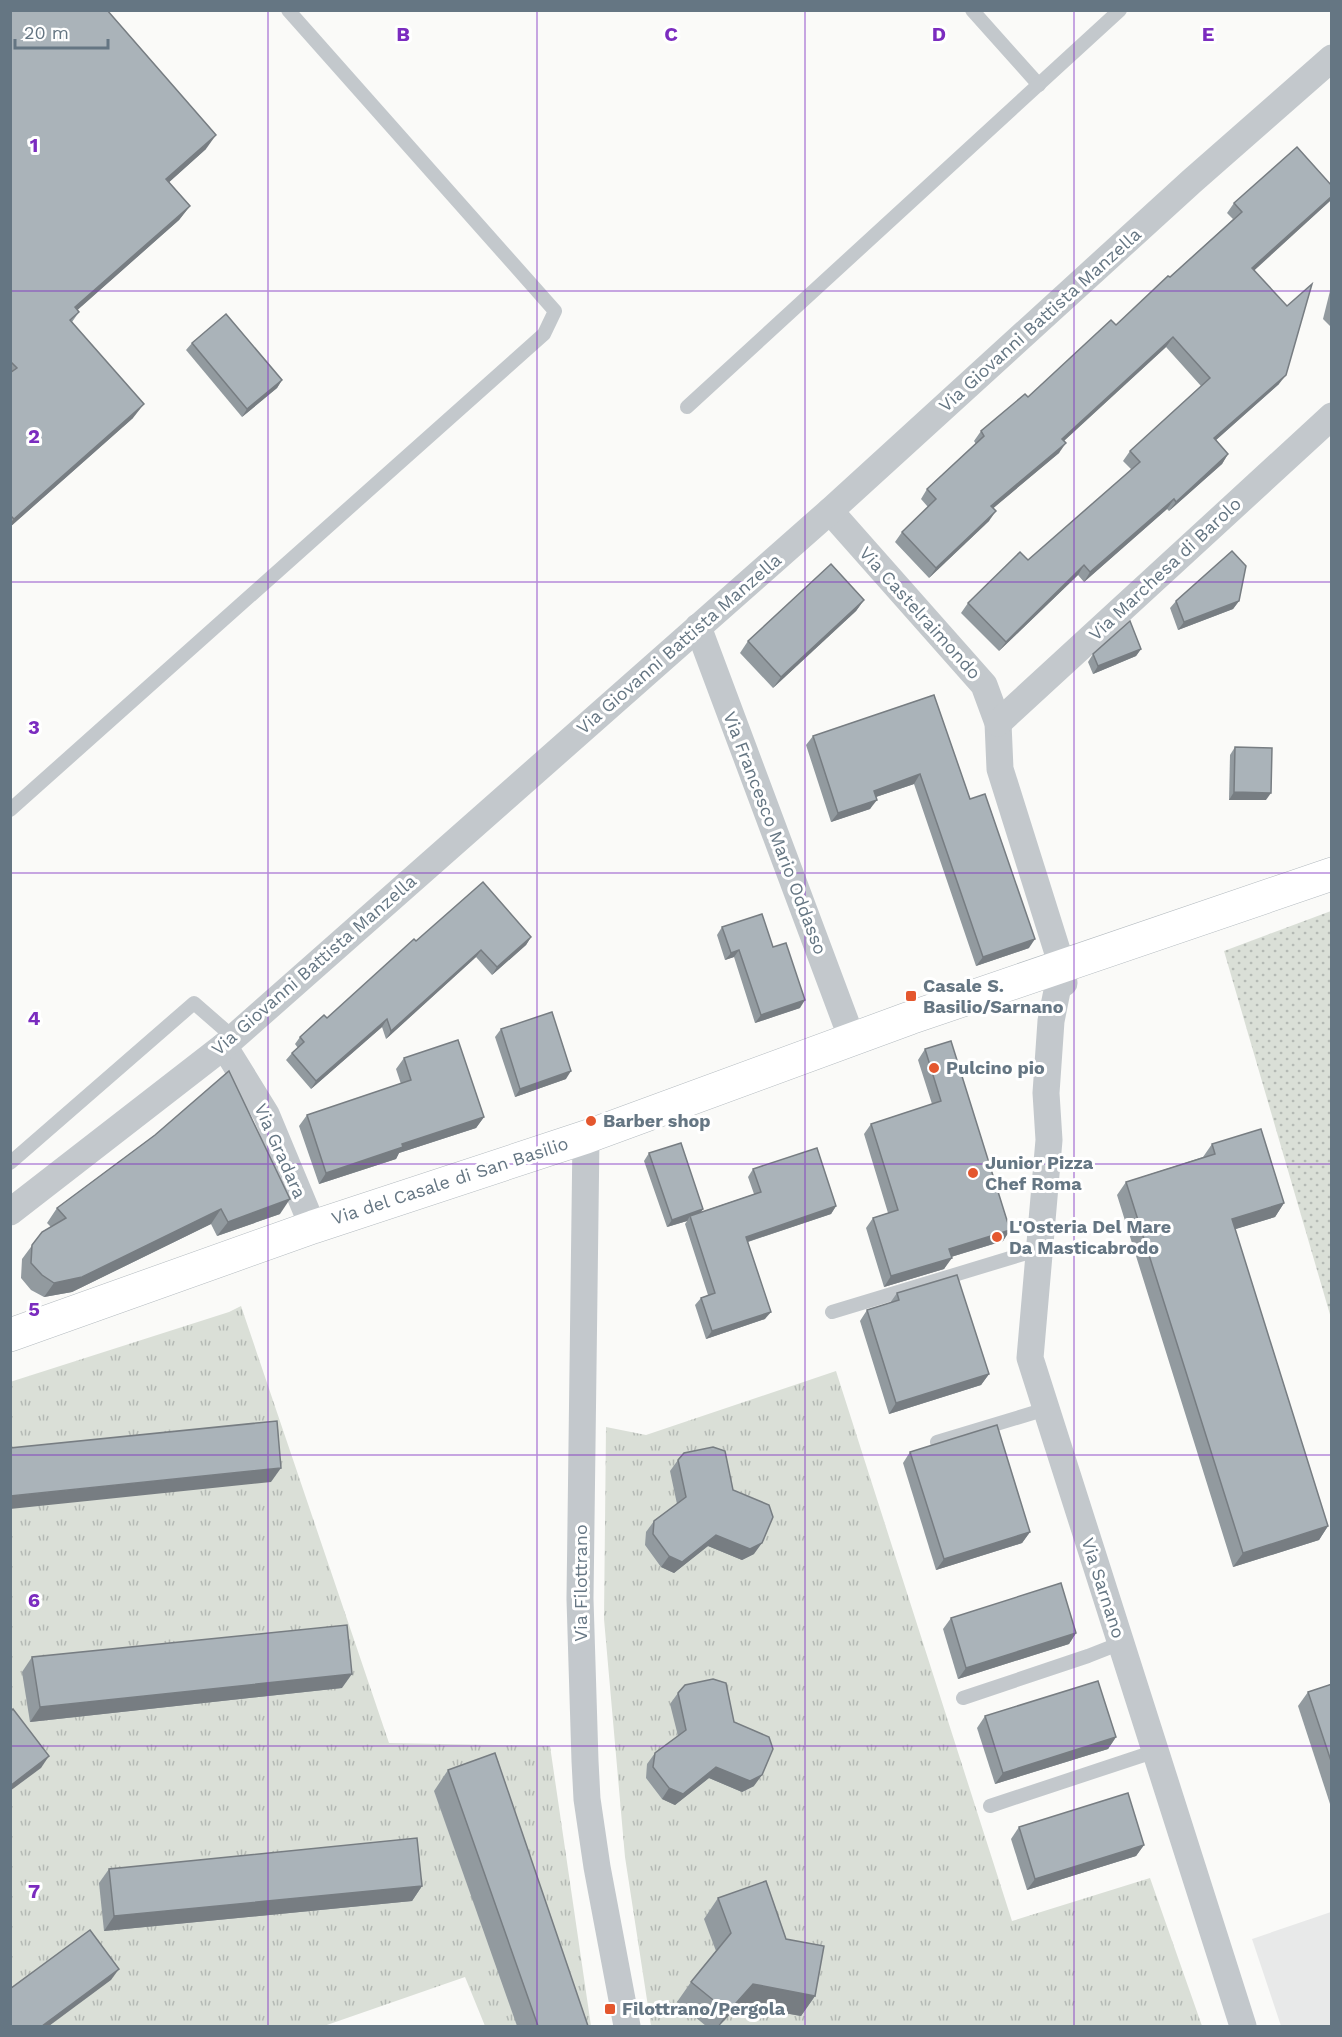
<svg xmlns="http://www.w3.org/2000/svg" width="1342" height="2037" viewBox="0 0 1342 2037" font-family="'Work Sans',sans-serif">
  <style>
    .built { fill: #e8e9e9 }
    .grass { fill: url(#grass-dots) }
    .park { fill: url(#park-tufts) }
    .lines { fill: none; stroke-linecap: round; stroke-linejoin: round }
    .secondary-casing { stroke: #b3babf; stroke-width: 34 }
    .lane { stroke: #c3c8cc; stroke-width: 14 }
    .street { stroke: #c3c8cc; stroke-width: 27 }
    .secondary { stroke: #fff; stroke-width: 33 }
    .wall { fill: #929a9f }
    .shaded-wall { fill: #777d82 }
    .building { fill: #aab3b9; stroke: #777d82; stroke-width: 1.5 }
    .grid { fill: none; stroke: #7b2cbf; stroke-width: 1.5; stroke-opacity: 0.55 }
    .poi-dot { fill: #e4572e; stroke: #fff; stroke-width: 2 }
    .labels { text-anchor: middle; stroke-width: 6; stroke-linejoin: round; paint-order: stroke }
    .street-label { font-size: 18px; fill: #657683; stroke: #fff }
    .poi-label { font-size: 18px; font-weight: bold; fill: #657683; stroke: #fff; text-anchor: start }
    .grid-label { font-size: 20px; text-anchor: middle; font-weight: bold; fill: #7b2cbf; stroke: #fff; stroke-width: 6; stroke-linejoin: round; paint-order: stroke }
  </style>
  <defs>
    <pattern id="grass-dots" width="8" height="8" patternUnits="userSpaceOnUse" patternTransform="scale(1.5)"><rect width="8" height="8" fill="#dadfd7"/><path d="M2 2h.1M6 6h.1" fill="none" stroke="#b4b9b4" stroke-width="1.8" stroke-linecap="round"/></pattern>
    <pattern id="park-tufts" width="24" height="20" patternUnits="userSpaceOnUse" patternTransform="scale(1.5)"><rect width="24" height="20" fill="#dadfd7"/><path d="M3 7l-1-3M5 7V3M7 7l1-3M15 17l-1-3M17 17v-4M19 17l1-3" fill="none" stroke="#b4b9b4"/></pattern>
  </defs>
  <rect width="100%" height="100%" fill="#fafaf8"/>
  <path class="built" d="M 1331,1912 L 1331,2026 L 1281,2026 L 1252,1939 Z"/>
  <path class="grass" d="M 1331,911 L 1332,911 L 1331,1318 L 1224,951 Z"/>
  <g class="park">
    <path d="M 241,1306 L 389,1743 L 550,1746 L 591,2026 L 485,2026 L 465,1977 L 324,2026 L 11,2026 L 10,1382 L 229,1312 Z"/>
    <path d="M 836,1371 L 1012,1921 L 1150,1878 L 1202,2026 L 651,2026 L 625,1857 L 604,1619 L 606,1427 L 646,1435 Z"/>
  </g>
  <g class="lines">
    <g class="secondary-casing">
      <path id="secondary" d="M 10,1335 L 313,1227 L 586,1137 L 910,1018 L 1332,874"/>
    </g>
    <g class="lane">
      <path d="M 972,10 L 1039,85"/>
      <path d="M 687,407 L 1120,10"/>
      <path d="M 10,810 L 544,334 L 555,311 L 288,10"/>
      <path d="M 10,1163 L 194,1003 L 233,1037"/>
      <path d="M 832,1312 L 1040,1249"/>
      <path d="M 937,1442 L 1046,1409"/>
      <path d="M 963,1698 L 1088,1656 L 1121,1643"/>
      <path d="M 990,1806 L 1156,1751"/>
    </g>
    <g class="street">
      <path d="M 830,511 L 984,685 L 998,723 L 1000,769 L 1062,966 L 1064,983"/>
      <path d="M 698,627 L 852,1039"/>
      <path d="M 998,723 L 1332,416"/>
      <path d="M 1062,966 L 1051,1021 L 1046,1093 L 1049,1140 L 1030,1358 L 1243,2026"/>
      <path d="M 224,1046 L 266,1114 L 313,1227"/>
      <path d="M 586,1137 L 580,1599 L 585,1761 L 587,1799 L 597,1867 L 627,2026"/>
      <path d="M 10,1212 L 224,1046 L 830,511 L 1192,181 L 1332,58"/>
    </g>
    <use href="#secondary" class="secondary"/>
  </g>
  <g class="wall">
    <path d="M 10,10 L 206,149 L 169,182 L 190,206 L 179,220 L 77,310 L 79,312 L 72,322 L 133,418 L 10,527 Z"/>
    <path d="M 1332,186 L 1332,199 L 1330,201 L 1254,270 L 1279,384 L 1216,440 L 1228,454 L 1222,464 L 1169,511 L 1167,509 L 1084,582 L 1078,575 L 999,651 L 961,613 L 968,603 L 1028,560 L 1132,470 L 1123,461 L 1130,451 L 1201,386 L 1166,347 L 1064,441 L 1059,453 L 993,508 L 989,521 L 929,578 L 895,542 L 902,532 L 928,507 L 921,499 L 927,489 L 976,444 L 974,441 L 981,431 L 1028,397 L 1116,325 L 1170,277 L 1233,219 L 1227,213 L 1234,203 Z"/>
    <path d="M 1332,283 L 1332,328 L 1323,319 Z"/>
    <path d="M 192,343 L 282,380 L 277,388 L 242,417 L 186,350 Z"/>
    <path d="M 864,600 L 856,611 L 773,688 L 740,653 L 748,641 Z"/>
    <path d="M 1176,601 L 1239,601 L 1233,609 L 1178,630 L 1170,608 Z"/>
    <path d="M 1141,649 L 1136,656 L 1093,674 L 1088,662 L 1093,654 Z"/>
    <path d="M 934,695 L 970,799 L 1029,948 L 976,966 L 914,784 L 876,797 L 870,809 L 831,822 L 806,745 L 813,736 Z"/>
    <path d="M 1235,747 L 1266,800 L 1229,800 L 1230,755 Z"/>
    <path d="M 722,927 L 773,947 L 800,1008 L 755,1023 L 734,957 L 725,960 L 717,935 Z"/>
    <path d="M 531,937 L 526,945 L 492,975 L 476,957 L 386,1039 L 382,1027 L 311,1089 L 286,1060 L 292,1053 L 298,1048 L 295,1044 L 300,1037 L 327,1018 L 416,941 Z"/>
    <path d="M 501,1029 L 566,1079 L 515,1097 L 495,1037 Z"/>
    <path d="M 925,1049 L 1010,1230 L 1003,1241 L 951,1257 L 944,1269 L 884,1287 L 866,1228 L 873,1218 L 888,1213 L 864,1134 L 871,1124 L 932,1104 L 918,1060 Z"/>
    <path d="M 404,1058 L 484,1117 L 476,1128 L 399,1153 L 396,1159 L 319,1184 L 299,1126 L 307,1115 L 401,1084 L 396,1069 Z"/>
    <path d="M 155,1135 L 280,1214 L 217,1236 L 211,1224 L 72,1292 L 44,1297 L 31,1290 L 21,1278 L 22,1259 L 42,1232 L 51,1227 L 47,1223 L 57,1208 Z"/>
    <path d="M 1212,1144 L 1284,1203 L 1275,1217 L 1235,1229 L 1328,1526 L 1319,1540 L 1233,1567 L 1117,1195 L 1126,1182 L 1203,1157 Z"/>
    <path d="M 649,1153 L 701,1212 L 754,1194 L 748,1177 L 753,1169 L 836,1206 L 831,1214 L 748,1242 L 765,1319 L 706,1339 L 695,1305 L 701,1298 L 708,1295 L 685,1224 L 687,1221 L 667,1227 L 644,1161 Z"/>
    <path d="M 897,1293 L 989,1374 L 981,1385 L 889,1414 L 860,1321 L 867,1310 L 890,1303 Z"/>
    <path d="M 910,1452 L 1030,1532 L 1022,1543 L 936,1570 L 903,1463 Z"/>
    <path d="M 678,1460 L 733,1490 L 754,1554 L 742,1560 L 708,1546 L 674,1573 L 661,1567 L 645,1545 L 646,1532 L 654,1521 L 677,1504 L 670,1471 Z"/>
    <path d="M 951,1618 L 1076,1633 L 1069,1644 L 958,1679 L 943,1629 Z"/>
    <path d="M 32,1657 L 342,1688 L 30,1722 L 22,1672 Z"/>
    <path d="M 1332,1684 L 1332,1810 L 1298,1706 L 1308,1692 Z"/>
    <path d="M 678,1693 L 734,1722 L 754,1786 L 742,1792 L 709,1778 L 675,1805 L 662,1799 L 646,1778 L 647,1764 L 655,1753 L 678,1736 L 670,1704 Z"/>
    <path d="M 985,1716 L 1116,1737 L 1108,1749 L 995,1784 L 977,1728 Z"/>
    <path d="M 448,1770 L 588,2026 L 517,2026 L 434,1791 Z"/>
    <path d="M 1019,1827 L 1144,1845 L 1136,1856 L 1027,1890 L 1011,1839 Z"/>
    <path d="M 109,1869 L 422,1886 L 412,1901 L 104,1931 L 99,1883 Z"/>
    <path d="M 718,1898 L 786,1939 L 815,1996 L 801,2016 L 739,2005 L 719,2026 L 706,2026 L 677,2002 L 691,1982 L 716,1951 L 704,1919 Z"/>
  </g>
  <g class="shaded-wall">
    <path d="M 216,135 L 206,149 L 156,194 L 166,179 Z"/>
    <path d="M 1332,196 L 1332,199 L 1330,201 L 1246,278 L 1252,268 Z"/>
    <path d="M 190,206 L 179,220 L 64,322 L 75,307 Z"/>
    <path d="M 1173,337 L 1166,347 L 1055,449 L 1062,439 Z"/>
    <path d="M 1286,375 L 1279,384 L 1207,448 L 1214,438 Z"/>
    <path d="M 282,380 L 277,388 L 242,417 L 247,409 Z"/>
    <path d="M 144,404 L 133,418 L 10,527 L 10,523 L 14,519 Z"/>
    <path d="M 1066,443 L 1059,453 L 984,516 L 991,506 Z"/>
    <path d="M 1228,454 L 1222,464 L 1169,511 L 1176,502 Z"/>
    <path d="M 1174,499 L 1167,509 L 1084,582 L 1090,572 Z"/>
    <path d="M 996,511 L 989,521 L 929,578 L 936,568 Z"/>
    <path d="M 1084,565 L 1078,575 L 999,651 L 1006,642 Z"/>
    <path d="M 864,600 L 856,611 L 773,688 L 781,677 Z"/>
    <path d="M 1239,601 L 1233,609 L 1178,630 L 1184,622 Z"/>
    <path d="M 1141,649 L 1136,656 L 1093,674 L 1098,666 Z"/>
    <path d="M 920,774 L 914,784 L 867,800 L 874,791 Z"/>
    <path d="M 1234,792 L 1271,793 L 1266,800 L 1229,800 Z"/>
    <path d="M 877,800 L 870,809 L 831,822 L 838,813 Z"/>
    <path d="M 531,937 L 526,945 L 492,975 L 497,967 Z"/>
    <path d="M 1035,939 L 1029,948 L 976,966 L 983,957 Z"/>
    <path d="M 481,950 L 476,957 L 386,1039 L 391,1031 Z"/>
    <path d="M 739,950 L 734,957 L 725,960 L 731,953 Z"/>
    <path d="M 805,1000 L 800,1008 L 755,1023 L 761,1015 Z"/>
    <path d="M 387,1019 L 382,1027 L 311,1089 L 316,1081 Z"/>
    <path d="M 571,1071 L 566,1079 L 515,1097 L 520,1089 Z"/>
    <path d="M 484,1117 L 476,1128 L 399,1153 L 396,1159 L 319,1184 L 326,1173 L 402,1144 Z"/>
    <path d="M 290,1199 L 280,1214 L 217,1236 L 228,1222 Z"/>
    <path d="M 1284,1203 L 1275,1217 L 1223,1233 L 1232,1219 Z"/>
    <path d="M 836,1206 L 831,1214 L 741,1244 L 746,1237 Z"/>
    <path d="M 221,1209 L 211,1224 L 72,1292 L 44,1297 L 54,1283 Z"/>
    <path d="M 703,1209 L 698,1217 L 690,1216 L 687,1221 L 667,1227 L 672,1220 Z"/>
    <path d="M 1010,1230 L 1003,1241 L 941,1260 L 949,1249 Z"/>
    <path d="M 952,1258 L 944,1269 L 884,1287 L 891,1276 Z"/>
    <path d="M 771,1312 L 765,1319 L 706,1339 L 712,1331 Z"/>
    <path d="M 989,1374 L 981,1385 L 889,1414 L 896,1403 Z"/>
    <path d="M 281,1468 L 271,1482 L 10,1509 L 10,1496 Z"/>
    <path d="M 1328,1526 L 1319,1540 L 1233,1567 L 1243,1553 Z"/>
    <path d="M 1030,1532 L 1022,1543 L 936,1570 L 944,1559 Z"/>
    <path d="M 716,1535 L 762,1543 L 754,1554 L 742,1560 L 708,1546 L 674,1573 L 661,1567 L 669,1556 Z"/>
    <path d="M 1076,1633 L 1069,1644 L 958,1679 L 966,1668 Z"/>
    <path d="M 352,1674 L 342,1688 L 30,1722 L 40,1707 Z"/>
    <path d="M 1116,1737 L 1108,1749 L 995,1784 L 1003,1773 Z"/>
    <path d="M 49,1756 L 41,1768 L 10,1791 L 10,1786 Z"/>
    <path d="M 716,1767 L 762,1775 L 754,1786 L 742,1792 L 709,1778 L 675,1805 L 662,1799 L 669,1788 Z"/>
    <path d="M 1144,1845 L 1136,1856 L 1027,1890 L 1035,1879 Z"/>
    <path d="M 422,1886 L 412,1901 L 104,1931 L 114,1916 Z"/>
    <path d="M 119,1969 L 111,1980 L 49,2026 L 42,2026 Z"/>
    <path d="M 753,1984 L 815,1996 L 801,2016 L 739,2005 L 719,2026 L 718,2026 L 728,2012 Z"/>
  </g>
  <g class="building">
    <path d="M 10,10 L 107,10 L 216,135 L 166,179 L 190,206 L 75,307 L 79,312 L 70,320 L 144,404 L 14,519 L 10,515 L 10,373 L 17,368 L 10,361 Z"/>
    <path d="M 1297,147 L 1332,186 L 1332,196 L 1252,268 L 1287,306 L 1312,284 L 1286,375 L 1214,438 L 1228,454 L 1176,502 L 1174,499 L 1090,572 L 1084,565 L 1006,642 L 968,603 L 1020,552 L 1028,560 L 1140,462 L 1130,451 L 1210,378 L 1173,337 L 1062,439 L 1066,443 L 991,506 L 996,511 L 936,568 L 902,532 L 936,499 L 927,489 L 984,436 L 981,431 L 1025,394 L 1028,397 L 1111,320 L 1116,325 L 1168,276 L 1170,277 L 1242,212 L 1234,203 Z"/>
    <path d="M 226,314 L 282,380 L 247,409 L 192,343 Z"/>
    <path d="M 1232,551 L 1246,566 L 1239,601 L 1184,622 L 1176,601 Z"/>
    <path d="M 831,564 L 864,600 L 781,677 L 748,641 Z"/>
    <path d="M 1130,621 L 1141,649 L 1098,666 L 1093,654 Z"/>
    <path d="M 934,695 L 970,799 L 985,794 L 1035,939 L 983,957 L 920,774 L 874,791 L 877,800 L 838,813 L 813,736 Z"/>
    <path d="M 1235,747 L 1272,748 L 1271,793 L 1234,792 Z"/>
    <path d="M 483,882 L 531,937 L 497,967 L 481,950 L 391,1031 L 387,1019 L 316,1081 L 292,1053 L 304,1042 L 300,1037 L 324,1015 L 327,1018 L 414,939 L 416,941 Z"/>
    <path d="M 762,914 L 773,947 L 786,943 L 805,1000 L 761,1015 L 739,950 L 731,953 L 722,927 Z"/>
    <path d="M 552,1012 L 571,1071 L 520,1089 L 501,1029 Z"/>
    <path d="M 458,1040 L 484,1117 L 402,1144 L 403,1147 L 326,1173 L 307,1115 L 411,1080 L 404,1058 Z"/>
    <path d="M 951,1041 L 1010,1230 L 949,1249 L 952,1258 L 891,1276 L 873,1218 L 898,1210 L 871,1124 L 941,1101 L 925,1049 Z"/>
    <path d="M 229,1071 L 290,1199 L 228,1222 L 221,1209 L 82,1277 L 54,1283 L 42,1275 L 31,1263 L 32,1245 L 42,1232 L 66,1218 L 57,1208 L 155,1135 Z"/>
    <path d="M 1261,1129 L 1284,1203 L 1232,1219 L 1328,1526 L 1243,1553 L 1126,1182 L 1215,1154 L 1212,1144 Z"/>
    <path d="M 681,1143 L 703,1209 L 672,1220 L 649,1153 Z"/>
    <path d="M 817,1148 L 836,1206 L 746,1237 L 771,1312 L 712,1331 L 701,1298 L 715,1293 L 690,1216 L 761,1192 L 753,1169 Z"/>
    <path d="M 957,1275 L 989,1374 L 896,1403 L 867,1310 L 899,1300 L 897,1293 Z"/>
    <path d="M 277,1421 L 281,1468 L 10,1496 L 10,1448 Z"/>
    <path d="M 997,1425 L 1030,1532 L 944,1559 L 910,1452 Z"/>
    <path d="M 713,1447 L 725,1451 L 733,1490 L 769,1505 L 773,1517 L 762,1543 L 750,1549 L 716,1535 L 682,1562 L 669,1556 L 653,1534 L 654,1521 L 686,1497 L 678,1460 L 684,1453 Z"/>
    <path d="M 1061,1583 L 1076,1633 L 966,1668 L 951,1618 Z"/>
    <path d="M 347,1625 L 352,1674 L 40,1707 L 32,1657 Z"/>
    <path d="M 713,1679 L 726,1683 L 734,1722 L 769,1737 L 773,1749 L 762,1775 L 750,1781 L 716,1767 L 683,1794 L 669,1788 L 653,1767 L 655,1753 L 686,1730 L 678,1693 L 685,1685 Z"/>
    <path d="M 1098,1681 L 1116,1737 L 1003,1773 L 985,1716 Z"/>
    <path d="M 1332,1684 L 1332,1764 L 1308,1692 Z"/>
    <path d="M 13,1709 L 49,1756 L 10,1786 L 10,1712 Z"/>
    <path d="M 495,1753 L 588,2026 L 538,2026 L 448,1770 Z"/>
    <path d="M 1128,1793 L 1144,1845 L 1035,1879 L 1019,1827 Z"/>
    <path d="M 417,1838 L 422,1886 L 114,1916 L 109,1869 Z"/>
    <path d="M 766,1881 L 786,1939 L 824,1946 L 815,1996 L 753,1984 L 728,2012 L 691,1982 L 731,1933 L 718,1898 Z"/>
    <path d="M 90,1930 L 119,1969 L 42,2026 L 10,2026 L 10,1989 Z"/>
  </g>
  <path class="grid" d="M 268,10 L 268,2026M 537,10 L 537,2026M 805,10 L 805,2026M 1074,10 L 1074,2026M 10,291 L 1332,291M 10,582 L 1332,582M 10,873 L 1332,873M 10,1164 L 1332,1164M 10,1455 L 1332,1455M 10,1746 L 1332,1746"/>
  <g class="poi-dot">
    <rect x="905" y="990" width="12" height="12" rx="3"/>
    <circle cx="934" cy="1068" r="6"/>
    <circle cx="591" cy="1121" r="6"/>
    <circle cx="973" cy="1173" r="6"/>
    <circle cx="997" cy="1237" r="6"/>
    <rect x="604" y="2003" width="12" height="12" rx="3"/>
  </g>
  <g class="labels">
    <g class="street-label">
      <text transform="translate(1040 320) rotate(-42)" y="6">Via Giovanni Battista Manzella</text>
      <text transform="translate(1165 569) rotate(-43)" y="6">Via Marchesa di Barolo</text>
      <text transform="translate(920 613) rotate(48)" y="6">Via Castelraimondo</text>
      <text transform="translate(679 644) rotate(-41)" y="6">Via Giovanni Battista Manzella</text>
      <text transform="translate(775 833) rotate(69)" y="6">Via Francesco Mario Oddasso</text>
      <text transform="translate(314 965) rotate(-41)" y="6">Via Giovanni Battista Manzella</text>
      <text transform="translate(280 1151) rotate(66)" y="6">Via Gradara</text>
      <text transform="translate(450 1181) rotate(-18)" y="6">Via del Casale di San Basilio</text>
      <text transform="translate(581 1583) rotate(-90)" y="6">Via Filottrano</text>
      <text transform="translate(1103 1588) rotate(72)" y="6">Via Sarnano</text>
    </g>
    <g class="poi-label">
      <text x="923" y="992">Casale S.<tspan x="923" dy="21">Basilio/Sarnano</tspan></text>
      <text x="946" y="1074">Pulcino pio</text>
      <text x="603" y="1127">Barber shop</text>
      <text x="985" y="1169">Junior Pizza<tspan x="985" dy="21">Chef Roma</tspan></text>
      <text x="1009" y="1233">L'Osteria Del Mare<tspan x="1009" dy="21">Da Masticabrodo</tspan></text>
      <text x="622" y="2015">Filottrano/Pergola</text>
    </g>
  </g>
  <g class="grid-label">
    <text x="403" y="41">B</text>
    <text x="671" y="41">C</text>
    <text x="939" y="41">D</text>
    <text x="1208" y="41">E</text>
    <text x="34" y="152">1</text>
    <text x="34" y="443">2</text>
    <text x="34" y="734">3</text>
    <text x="34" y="1025">4</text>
    <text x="34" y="1316">5</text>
    <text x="34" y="1607">6</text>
    <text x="34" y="1898">7</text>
  </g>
  <rect width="1342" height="2037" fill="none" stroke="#657683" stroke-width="24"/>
  <path d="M15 39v9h93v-9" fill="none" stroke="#657683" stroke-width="3"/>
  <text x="24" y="39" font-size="18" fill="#657683" stroke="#ffffff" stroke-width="4.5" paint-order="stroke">20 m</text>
</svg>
